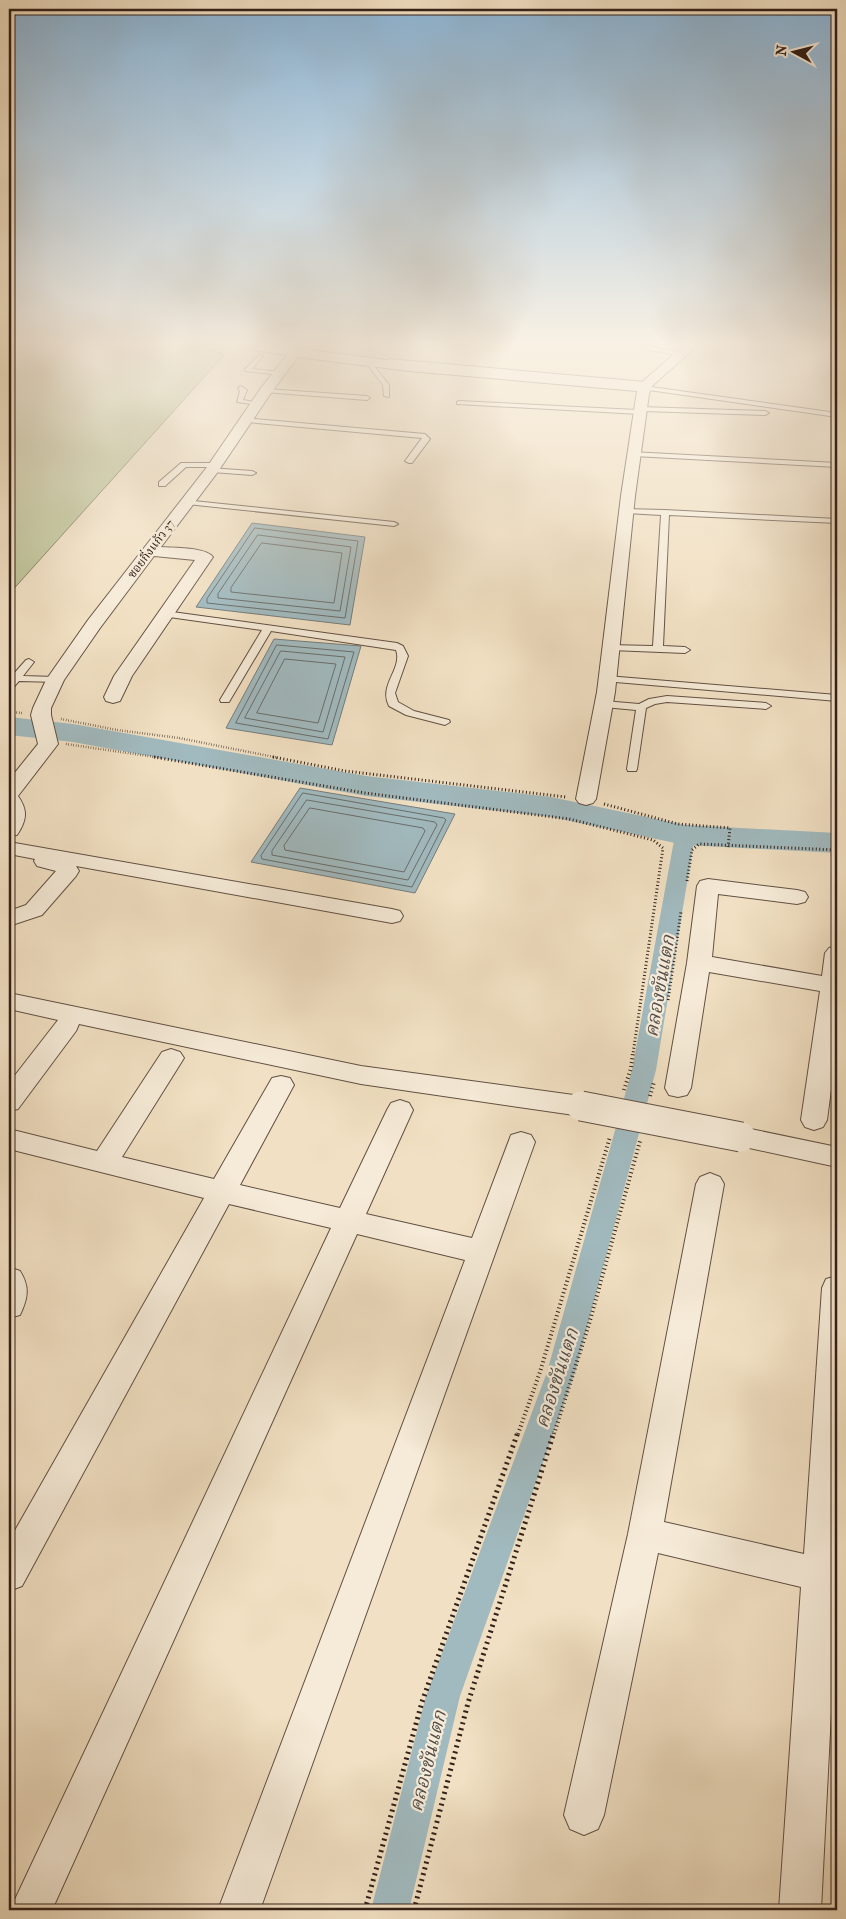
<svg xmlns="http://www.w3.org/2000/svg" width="846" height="1919" viewBox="0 0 846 1919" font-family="'IM FELL French Canon','Noto Serif Thai',serif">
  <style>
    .green { fill: #b9c294; stroke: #767156 }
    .water { fill: #a1babf; stroke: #757c7c }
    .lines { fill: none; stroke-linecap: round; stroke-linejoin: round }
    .shore { stroke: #6a6d6c; stroke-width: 1 }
    .canal { fill: #a1babf; fill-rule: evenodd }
    .river { fill: #a1babf; fill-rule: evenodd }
    .lane-casing { stroke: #625043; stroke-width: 2 }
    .street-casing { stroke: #625043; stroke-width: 2 }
    .path-far3 { stroke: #332018; stroke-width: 2.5; stroke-dasharray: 0.5 2; stroke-linecap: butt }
    .path-far2 { stroke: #332018; stroke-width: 3; stroke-dasharray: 1 2.5; stroke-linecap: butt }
    .path-far1 { stroke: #332018; stroke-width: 4; stroke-dasharray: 1 3; stroke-linecap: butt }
    .path { stroke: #332018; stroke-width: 5; stroke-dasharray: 2 4; stroke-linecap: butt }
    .lane { fill: #f6ebd8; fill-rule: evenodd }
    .street { fill: #f6ebd8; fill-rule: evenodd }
    .street-bridge-casing { stroke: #625043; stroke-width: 31; stroke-linecap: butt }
    .street-bridge { stroke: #f6ebd8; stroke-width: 29 }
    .labels { text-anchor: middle; stroke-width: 4.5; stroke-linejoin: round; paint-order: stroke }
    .far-street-label { font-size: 12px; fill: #332018; stroke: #f6ebd8 }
    .near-water-label { font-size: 19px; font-style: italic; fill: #544e4a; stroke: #f6ebd8 }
  </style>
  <rect width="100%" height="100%" fill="#f1e0c3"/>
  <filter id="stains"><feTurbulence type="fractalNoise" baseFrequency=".004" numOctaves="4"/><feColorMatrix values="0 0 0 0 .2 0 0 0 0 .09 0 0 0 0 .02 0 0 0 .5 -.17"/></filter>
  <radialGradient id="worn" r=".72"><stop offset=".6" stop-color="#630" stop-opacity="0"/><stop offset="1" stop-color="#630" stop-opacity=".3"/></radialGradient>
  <path class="green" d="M 9,345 L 192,345 L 225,354 L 9,594 Z"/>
  <g class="water">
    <path d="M 252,523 L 365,537 L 350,625 L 196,607 Z"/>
    <path d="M 274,639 L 361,646 L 332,745 L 226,728 Z"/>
    <path d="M 300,788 L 455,814 L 415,893 L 251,862 Z"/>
  </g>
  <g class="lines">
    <g class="shore">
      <path d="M 255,528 L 358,541 L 345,618 L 207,603 L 207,599 Z"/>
      <path d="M 258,535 L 351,547 L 340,611 L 218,598 L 218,594 Z"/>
      <path d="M 262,543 L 342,553 L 334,603 L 231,592 L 231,588 Z"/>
      <path d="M 277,645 L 354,652 L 328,739 L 236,723 Z"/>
      <path d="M 281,651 L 345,657 L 323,732 L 245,718 Z"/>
      <path d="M 285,659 L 336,664 L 318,723 L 257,713 Z"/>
      <path d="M 303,793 L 444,818 L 446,820 L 412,887 L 262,859 L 261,856 Z"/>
      <path d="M 307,800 L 435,822 L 437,825 L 408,880 L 272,855 L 272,851 Z"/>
      <path d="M 310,808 L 423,828 L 425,831 L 404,872 L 285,850 L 284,846 Z"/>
    </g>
    <path class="canal" d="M 685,829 L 692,831 L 695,835 L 656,1070 L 575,1372 L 460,1696 L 409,1910 L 371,1910 L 426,1696 L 547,1372 L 632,1070 L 675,835 L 678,831 Z"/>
    <path class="river" d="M 9,717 L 73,724 L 366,776 L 551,797 L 685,825 L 837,833 L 837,853 L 685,845 L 551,817 L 366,796 L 73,742 L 9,735 Z"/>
    <g class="lane-casing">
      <g id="lane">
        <path d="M 276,345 L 291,345 L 313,351 L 310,353 Z"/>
        <path d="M 645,345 L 685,354 L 682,356 L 650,350 Z"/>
        <path d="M 260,354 L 263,356 L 252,369 L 280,372 L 282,373 L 282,375 L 245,371 L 245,369 Z"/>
        <path d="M 389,359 L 646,382 L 649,384 L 646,386 L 387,362 L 387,360 Z"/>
        <path d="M 367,362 L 371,362 L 389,385 L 389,397 L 384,396 L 383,385 L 366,363 Z"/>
        <path d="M 241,386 L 247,390 L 243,400 L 259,403 L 259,405 L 237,402 L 240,391 L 238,388 Z"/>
        <path d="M 644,386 L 837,413 L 837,417 L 642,389 L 641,388 Z"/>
        <path d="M 266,389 L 367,396 L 370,398 L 367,400 L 264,392 L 263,391 Z"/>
        <path d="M 459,401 L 637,410 L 640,407 L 765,411 L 769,413 L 765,415 L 643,411 L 640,414 L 457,404 L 457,402 Z"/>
        <path d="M 244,418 L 425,434 L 430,439 L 412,463 L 409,463 L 405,461 L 422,438 L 247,422 L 244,422 Z"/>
        <path d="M 631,452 L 837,463 L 837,467 L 634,456 L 630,454 Z"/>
        <path d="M 181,463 L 215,463 L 219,465 L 215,467 L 186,467 L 165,486 L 159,486 L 159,482 Z"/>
        <path d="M 209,468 L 252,471 L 256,473 L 252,475 L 212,472 L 208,470 Z"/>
        <path d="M 184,500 L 394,522 L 398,524 L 394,526 L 187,504 L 183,502 Z"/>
        <path d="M 623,509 L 665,510 L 837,519 L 837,523 L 669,515 L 663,646 L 685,647 L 690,650 L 685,653 L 611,650 L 608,649 L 608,645 L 653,646 L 661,515 L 626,513 L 623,513 Z"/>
        <path d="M 165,611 L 397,643 L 403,646 L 408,656 L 395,693 L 398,702 L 414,711 L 449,720 L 450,722 L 445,725 L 406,715 L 389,706 C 378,685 403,669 396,650 L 271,631 L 229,702 L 221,702 L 220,700 L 262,630 L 162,616 L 162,612 Z"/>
        <path d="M 29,659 L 34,662 L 23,676 L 55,677 L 60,680 L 58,682 L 19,681 L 12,689 L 9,690 L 10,678 L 26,660 Z"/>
        <path d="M 607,676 L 837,695 L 837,701 L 604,681 L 602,679 Z"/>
        <path d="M 667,696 L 766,703 L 771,706 L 766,709 L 667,702 L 655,704 L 646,708 L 637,769 L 636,771 L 628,771 L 627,769 L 636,710 L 604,707 L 599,704 L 604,701 L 639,704 L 649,699 Z"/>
      </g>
    </g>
    <g class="street-casing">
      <g id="street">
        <path d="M 240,345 L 271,345 L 409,363 L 640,384 L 684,345 L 698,345 L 652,386 L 649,394 L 635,496 L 615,692 L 596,799 L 593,803 L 586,805 L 579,803 L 576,799 L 597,692 L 621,496 L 637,391 L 409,371 L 298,357 L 271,393 L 217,473 L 161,547 C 173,548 206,547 213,557 L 132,676 L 120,701 L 113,703 L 106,701 L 104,697 L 114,676 L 195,560 L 154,556 L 100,628 L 64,680 L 51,708 L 51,715 L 58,744 L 18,796 C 28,810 27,820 17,835 L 9,836 L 9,780 L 38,744 L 31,715 L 33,708 L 46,680 L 88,620 L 207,467 L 261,388 L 287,355 L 246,349 Z"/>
        <path d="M 9,842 L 392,909 L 400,911 L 403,916 L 400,921 L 392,923 L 76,866 L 79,871 L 76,876 L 42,915 L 9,926 L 9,911 L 26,905 L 56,871 L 37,866 L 34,861 L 35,859 L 9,854 Z"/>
        <path d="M 708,879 L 797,890 L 805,892 L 808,897 L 805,902 L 797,904 L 718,894 L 712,957 L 822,976 L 825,953 L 829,948 L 837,946 L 837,1043 L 827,1120 L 823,1127 L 814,1130 L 805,1127 L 801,1120 L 820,991 L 709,972 L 691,1088 L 687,1095 L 678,1097 L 669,1095 L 665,1088 L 687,963 L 697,886 L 700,881 Z"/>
        <path d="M 9,993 L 361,1066 L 581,1096 L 590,1099 L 594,1106 L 590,1113 L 581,1116 L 361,1084 L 79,1024 L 76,1031 L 18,1109 L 9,1111 L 9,1083 L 58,1020 L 9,1009 Z"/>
        <path d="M 171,1049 L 180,1052 L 184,1058 L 122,1157 L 214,1179 L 272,1078 L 281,1076 L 290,1078 L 294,1085 L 240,1185 L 340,1208 L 387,1110 L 391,1103 L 400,1100 L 409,1103 L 413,1110 L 366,1214 L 472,1238 L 511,1135 L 521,1132 L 531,1135 L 535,1142 L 260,1910 L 218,1910 L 465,1260 L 357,1234 L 52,1910 L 10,1910 L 331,1228 L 229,1204 L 22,1586 L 9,1591 L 9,1541 L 204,1198 L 9,1149 L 9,1129 L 97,1151 L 162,1052 Z"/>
        <path d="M 741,1127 L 837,1147 L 837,1167 L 731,1144 L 727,1137 L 731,1130 Z"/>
        <path d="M 710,1173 L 720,1177 L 724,1184 L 664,1522 L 804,1554 L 822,1288 L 826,1279 L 837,1276 L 837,1594 L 821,1910 L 779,1910 L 801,1587 L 658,1553 L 604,1815 L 598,1829 L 584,1835 L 570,1829 L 564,1815 L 628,1534 L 696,1184 L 700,1177 Z"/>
        <path d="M 9,1267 L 20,1271 C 30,1287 28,1298 20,1315 L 9,1318 Z"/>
      </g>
    </g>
    <g class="path-far3">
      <path d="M 9,712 L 23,713"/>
      <path d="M 61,719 L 117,730 L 179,738 L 279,758"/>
      <path d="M 66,744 L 162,758"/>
    </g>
    <g class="path-far2">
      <path d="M 154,757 L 365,793 L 569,819 L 653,840 L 663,848 L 633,1054"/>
      <path d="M 273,757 L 345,771 L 566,797"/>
      <path d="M 604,804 L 678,824 L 730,828 L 728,847"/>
      <path d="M 687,881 L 692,850 L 699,844 L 837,850"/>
      <path d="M 668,1000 L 681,912"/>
    </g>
    <g class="path-far1">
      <path d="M 624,1090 L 631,1068 L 633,1053"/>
      <path d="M 650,1096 L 654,1082"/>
      <path d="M 518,1434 L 540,1372 L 610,1137"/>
      <path d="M 554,1434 L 589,1324 L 640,1141"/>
    </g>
    <g class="path">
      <path d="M 365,1910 L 422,1702 L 518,1432"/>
      <path d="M 414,1910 L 468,1703 L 554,1432"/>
    </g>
    <use href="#lane" class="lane"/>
    <use href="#street" class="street"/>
    <g class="street-bridge-casing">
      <path id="street-bridge" d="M 581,1106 L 741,1137"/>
    </g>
    <use href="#street-bridge" class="street-bridge"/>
  </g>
  <linearGradient id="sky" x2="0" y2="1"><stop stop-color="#8bb6d8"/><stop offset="0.56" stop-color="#f9f1e4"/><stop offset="1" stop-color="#f9f1e4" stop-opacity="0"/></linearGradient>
  <rect width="846" height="614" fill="url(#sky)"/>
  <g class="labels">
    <g class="far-street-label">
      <text transform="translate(151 549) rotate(-53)" y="4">ซอยกิ่งแก้ว 37</text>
    </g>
    <g class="near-water-label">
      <text transform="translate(659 986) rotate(-80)" y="7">คลองขันแตก</text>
      <text transform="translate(556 1378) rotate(-72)" y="7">คลองขันแตก</text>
      <text transform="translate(427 1761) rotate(-76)" y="7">คลองขันแตก</text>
    </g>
  </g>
  <rect width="846" height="1919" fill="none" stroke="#f1e0c3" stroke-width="30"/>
  <rect x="10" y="10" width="826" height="1899" fill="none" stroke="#332018" stroke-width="2.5"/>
  <rect x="15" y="15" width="816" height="1889" fill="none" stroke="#332018"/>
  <g transform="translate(794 52) rotate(277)" stroke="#f6ebd8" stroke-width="4" paint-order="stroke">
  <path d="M0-4L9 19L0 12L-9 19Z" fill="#332018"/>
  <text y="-8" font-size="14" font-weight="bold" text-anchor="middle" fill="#332018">N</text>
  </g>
  <rect width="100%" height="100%" filter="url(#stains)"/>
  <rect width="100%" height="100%" fill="url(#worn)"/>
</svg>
